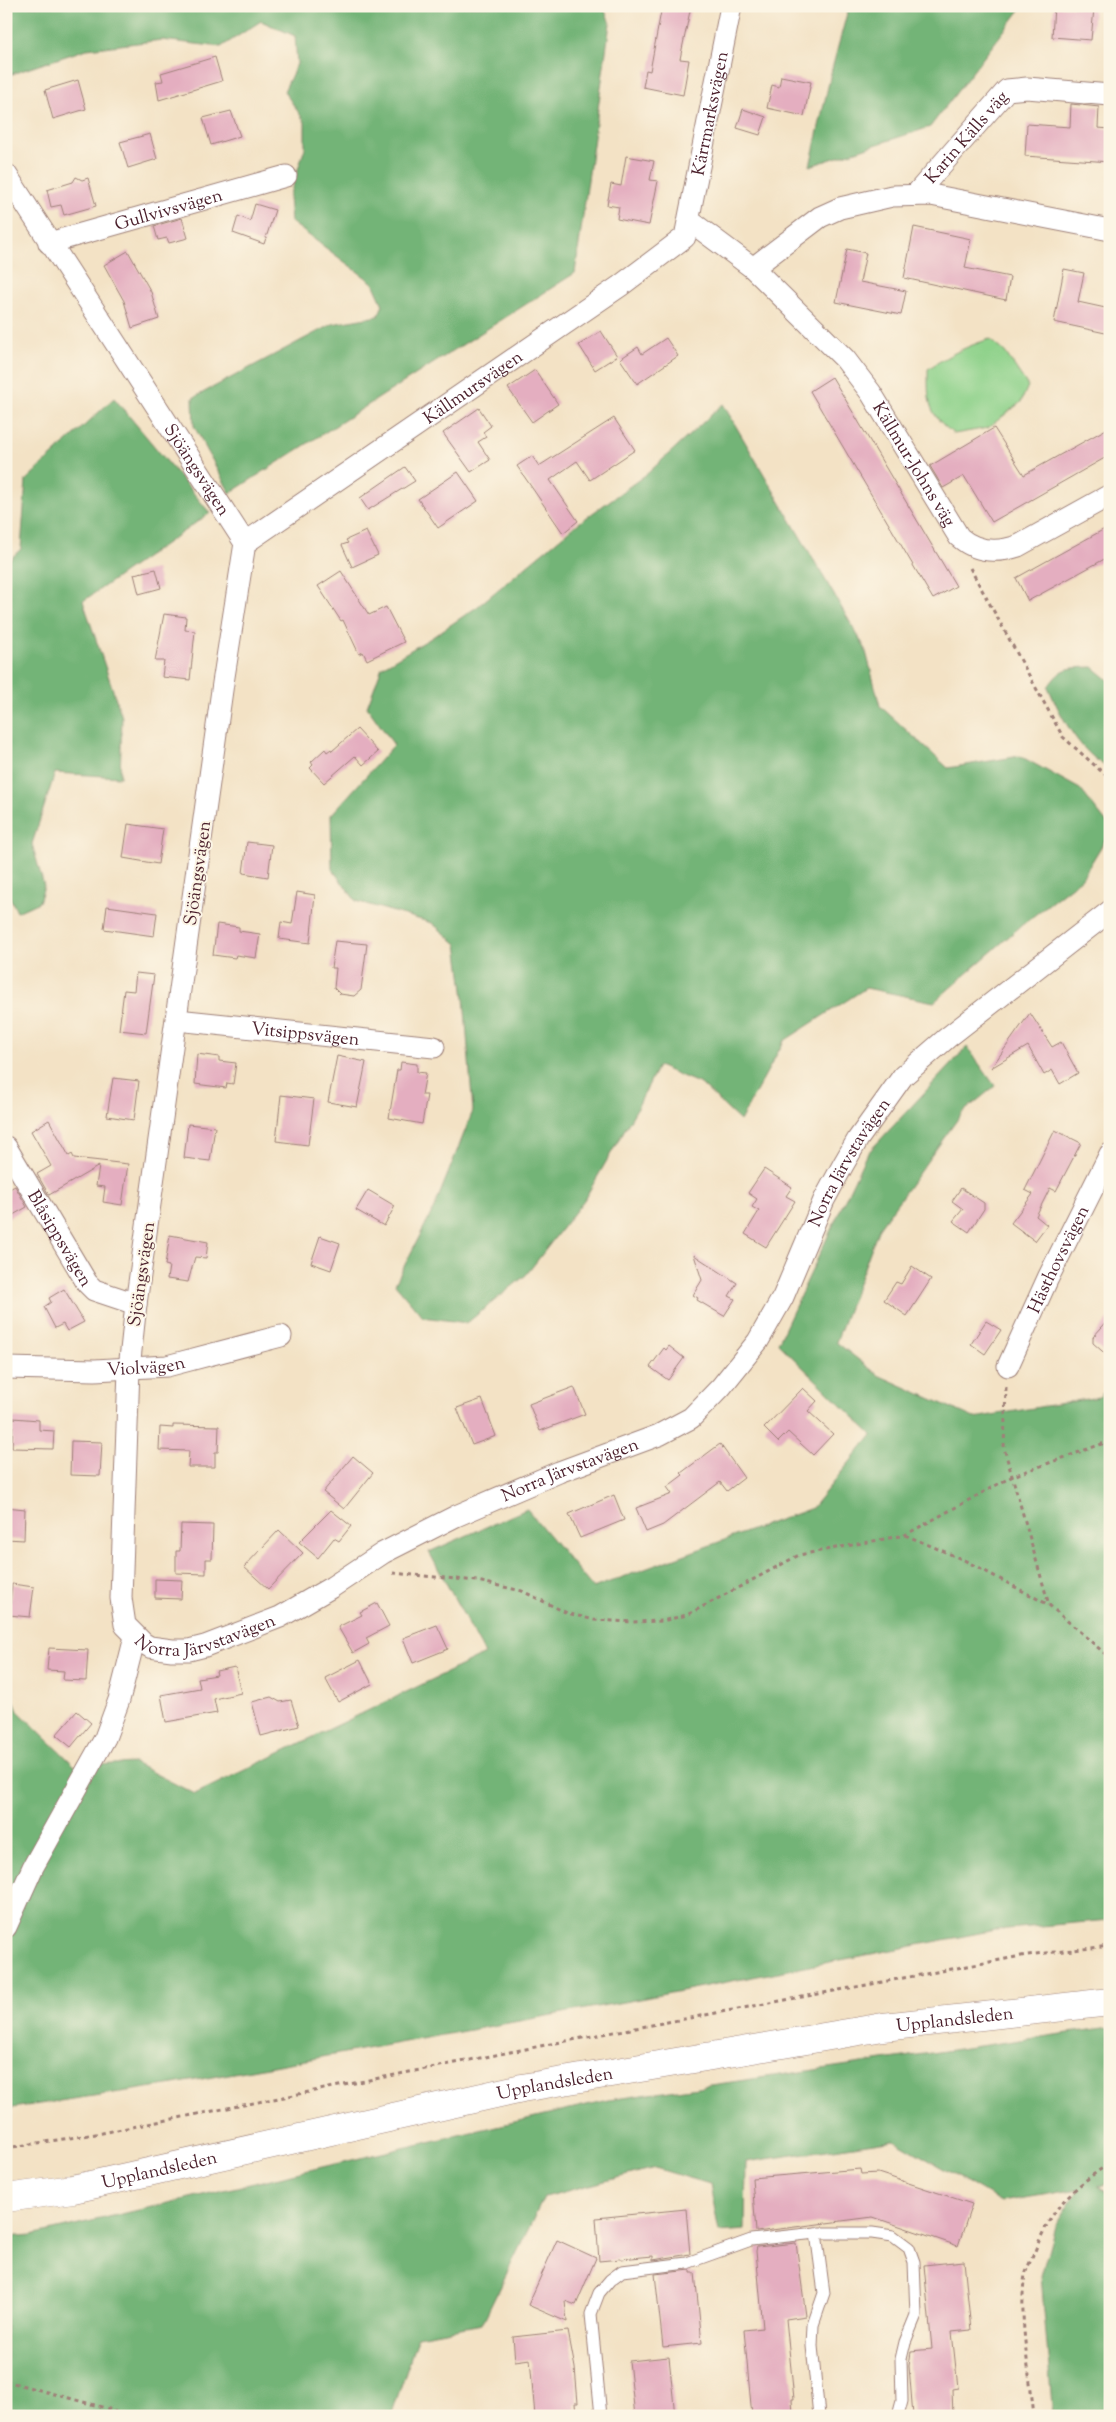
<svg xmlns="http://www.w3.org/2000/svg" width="1116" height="2422" viewBox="0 0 1116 2422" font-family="'Sorts Mill Goudy',serif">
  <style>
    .green { fill: #8fd28b; stroke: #6c785b }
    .forest { fill: #73b477; stroke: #5e6a51 }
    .building { fill: #e4aec0 }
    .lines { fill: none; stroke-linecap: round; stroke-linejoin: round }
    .lane-casing { stroke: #9e8078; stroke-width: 13 }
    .street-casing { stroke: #9e8078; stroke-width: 23 }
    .secondary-casing { stroke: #9e8078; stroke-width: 29 }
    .path { stroke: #9e8078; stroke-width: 3; stroke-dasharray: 4 4; stroke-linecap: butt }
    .lane { stroke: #fff; stroke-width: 11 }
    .street { stroke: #fff; stroke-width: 21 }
    .secondary { stroke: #fff; stroke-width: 28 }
    .labels { text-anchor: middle; stroke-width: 4; stroke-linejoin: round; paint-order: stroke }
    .street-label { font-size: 18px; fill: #4a1f2b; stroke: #fcf5e5 }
  </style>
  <rect width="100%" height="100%" fill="#fcf5e5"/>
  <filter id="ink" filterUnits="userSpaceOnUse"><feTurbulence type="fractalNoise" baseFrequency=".02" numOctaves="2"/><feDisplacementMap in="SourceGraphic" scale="10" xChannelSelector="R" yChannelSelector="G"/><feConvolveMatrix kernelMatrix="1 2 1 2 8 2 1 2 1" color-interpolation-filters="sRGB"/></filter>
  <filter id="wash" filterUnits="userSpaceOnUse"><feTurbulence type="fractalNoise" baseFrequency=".0096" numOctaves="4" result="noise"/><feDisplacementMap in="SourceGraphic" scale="20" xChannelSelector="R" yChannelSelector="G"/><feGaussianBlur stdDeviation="1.12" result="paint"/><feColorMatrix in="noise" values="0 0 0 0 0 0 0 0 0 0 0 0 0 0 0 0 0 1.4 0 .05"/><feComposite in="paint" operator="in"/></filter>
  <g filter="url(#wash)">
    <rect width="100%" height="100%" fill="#f3e2c5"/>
    <path class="green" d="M 990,339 L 1005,352 L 1028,386 L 1021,402 L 988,428 L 954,434 C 927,413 928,402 928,369 C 948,355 967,346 990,339 Z"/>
    <g class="forest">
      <path d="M 6,6 L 603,6 L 610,23 L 575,273 L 230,493 L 194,426 L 193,398 L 332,324 L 378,316 L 383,305 L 373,283 L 291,222 L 289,197 L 305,148 L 305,122 L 284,91 L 297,64 L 295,36 L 261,21 L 221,47 L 162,40 L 87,49 L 6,76 Z"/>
      <path d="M 849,6 L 1023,6 L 930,127 L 810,166 L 832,69 Z"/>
      <path d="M 114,398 L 210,513 L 83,601 L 122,717 L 120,777 L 55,773 L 32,844 L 44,886 L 39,902 L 17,912 L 6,889 L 6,563 L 21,549 L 26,480 Z"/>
      <path d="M 723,404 L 865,648 L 880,706 L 948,768 L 1020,756 L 1080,789 L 1110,827 L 1110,832 L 1082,878 L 1022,925 L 934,1002 L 866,988 L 784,1041 L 740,1121 L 701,1084 L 658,1066 L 636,1110 L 584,1200 L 526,1275 L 467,1323 L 423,1317 L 395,1284 L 435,1206 L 473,1111 L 464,998 L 457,944 L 432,923 L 356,901 L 332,869 L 331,815 L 394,745 L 367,707 L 382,667 L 431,638 L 477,607 L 572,528 L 648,473 Z"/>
      <path d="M 1093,667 L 1110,681 L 1110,769 C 1078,751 1062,718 1048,687 C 1062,666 1069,668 1093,667 Z"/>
      <path d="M 967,1047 L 995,1086 L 962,1113 L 879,1228 L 836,1342 L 878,1375 L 974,1418 L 1099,1397 L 1110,1386 L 1110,1920 L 995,1930 L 629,2001 L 174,2084 L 6,2109 L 6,1680 L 18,1711 L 75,1766 L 134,1763 L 195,1794 L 485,1654 L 429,1552 L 527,1509 L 593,1588 L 812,1508 L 872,1435 L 778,1343 L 866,1155 Z"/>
      <path d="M 1110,2027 L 1110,2184 L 1098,2186 L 1110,2192 L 1110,2384 L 1107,2416 L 1053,2416 L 1041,2276 L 1055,2226 L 1079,2189 L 1001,2202 L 894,2140 L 746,2162 L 745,2230 L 719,2232 L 710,2184 L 655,2168 L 544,2197 L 482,2324 L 418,2336 L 391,2416 L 6,2416 L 6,2237 L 32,2235 L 608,2100 Z"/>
    </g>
    <g id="blocks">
      <g class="building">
        <path d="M 662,6 L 691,6 L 680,59 L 689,60 L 683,95 L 643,87 L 646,70 L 650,71 Z"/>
        <path d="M 1054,6 L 1094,8 L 1091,40 L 1052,37 Z"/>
        <path d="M 215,57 L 222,81 L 159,100 L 156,82 L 163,81 L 161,73 Z"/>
        <path d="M 781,76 L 811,82 L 804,116 L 767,108 L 772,85 L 779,87 Z"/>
        <path d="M 78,80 L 86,109 L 53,119 L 45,90 Z"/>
        <path d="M 1071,104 L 1099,107 L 1098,128 L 1110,129 L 1110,162 L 1025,156 L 1027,124 L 1070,127 Z"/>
        <path d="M 743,109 L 766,117 L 760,135 L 737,128 Z"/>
        <path d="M 231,111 L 240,136 L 211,145 L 203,118 Z"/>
        <path d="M 150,134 L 157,159 L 128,168 L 120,142 Z"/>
        <path d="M 626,156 L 654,161 L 650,180 L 658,181 L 649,225 L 617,219 L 619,207 L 607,205 L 611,184 L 621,186 Z"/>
        <path d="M 76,177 L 82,180 L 88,178 L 96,206 L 64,215 L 61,205 L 51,207 L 47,190 L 73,182 Z"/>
        <path d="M 255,204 L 275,210 L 264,244 L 233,233 L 238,216 L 250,221 Z"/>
        <path d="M 182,218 L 188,238 L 169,243 L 167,238 L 158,240 L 154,226 Z"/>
        <path d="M 914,227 L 971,239 L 965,268 L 1010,277 L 1006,300 L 904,278 Z"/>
        <path d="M 847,249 L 866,253 L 860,282 L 906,291 L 901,315 L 836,302 Z"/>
        <path d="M 128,251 L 151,292 L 159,319 L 132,328 L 124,301 L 104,265 Z"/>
        <path d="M 1064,269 L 1084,273 L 1078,302 L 1110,309 L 1110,334 L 1054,322 Z"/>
        <path d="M 601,331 L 617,356 L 595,370 L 579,345 Z"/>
        <path d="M 666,338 L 678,356 L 637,384 L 620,359 L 638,347 L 642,354 Z"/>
        <path d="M 535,370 L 558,404 L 532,422 L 508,388 Z"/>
        <path d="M 832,377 L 956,586 L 933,599 L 810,391 Z"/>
        <path d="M 479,408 L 491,426 L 483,432 L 486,437 L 478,442 L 490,460 L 471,472 L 443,433 Z"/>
        <path d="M 614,418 L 635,450 L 590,480 L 577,461 L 550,480 L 578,521 L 563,533 L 517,466 L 532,456 L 539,466 Z"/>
        <path d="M 1110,427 L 1110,455 L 992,522 L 964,476 L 943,488 L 930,466 L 994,428 L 1024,475 Z"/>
        <path d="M 405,467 L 415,481 L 368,510 L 360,498 Z"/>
        <path d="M 458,472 L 478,501 L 438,528 L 418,499 Z"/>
        <path d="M 1110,526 L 1110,556 L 1028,601 L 1016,578 Z"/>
        <path d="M 366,531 L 378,555 L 352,567 L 342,545 L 348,543 L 346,540 Z"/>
        <path d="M 156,569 L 161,588 L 139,594 L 134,574 Z"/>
        <path d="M 341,571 L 369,615 L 386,607 L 404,642 L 367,660 L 363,652 L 359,654 L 343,620 L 341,621 L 318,586 Z"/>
        <path d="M 164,614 L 186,617 L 185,630 L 195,631 L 190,680 L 162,677 L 164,661 L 155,661 Z"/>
        <path d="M 357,729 L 378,752 L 363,765 L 355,756 L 324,783 L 310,768 L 313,765 L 311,762 L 325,749 L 327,752 L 331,749 L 332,751 Z"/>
        <path d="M 128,824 L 163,829 L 158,864 L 123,858 Z"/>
        <path d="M 247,842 L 272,845 L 268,877 L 243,873 Z"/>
        <path d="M 297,892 L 315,895 L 310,943 L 279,939 L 281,922 L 292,924 Z"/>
        <path d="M 107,906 L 157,913 L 154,936 L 104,929 Z"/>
        <path d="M 217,924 L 239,927 L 239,931 L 260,934 L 256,958 L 236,955 L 235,958 L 213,955 Z"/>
        <path d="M 335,941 L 367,944 L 361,990 L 354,996 L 340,994 L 334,988 L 336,968 L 331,968 Z"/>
        <path d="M 136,973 L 154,975 L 146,1033 L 119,1030 L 124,990 L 134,991 Z"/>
        <path d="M 1030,1013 L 1052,1047 L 1061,1042 L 1078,1073 L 1060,1084 L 1052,1070 L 1044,1075 L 1028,1046 L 991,1068 Z"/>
        <path d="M 197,1054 L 219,1057 L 219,1061 L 236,1063 L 233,1084 L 227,1083 L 226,1088 L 195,1084 Z"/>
        <path d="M 337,1056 L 366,1062 L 357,1107 L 328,1102 Z"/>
        <path d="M 401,1062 L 417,1064 L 417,1072 L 426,1073 L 422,1095 L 427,1095 L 422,1124 L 389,1118 L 397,1070 L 400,1070 Z"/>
        <path d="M 113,1078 L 139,1081 L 134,1120 L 107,1116 Z"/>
        <path d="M 281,1095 L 314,1099 L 308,1145 L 276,1141 Z"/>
        <path d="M 49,1120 L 69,1156 L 72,1154 L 74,1158 L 128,1164 L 122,1205 L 103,1202 L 105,1187 L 96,1186 L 99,1166 L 49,1195 L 37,1174 L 51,1166 L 31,1131 Z"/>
        <path d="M 188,1124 L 215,1127 L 210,1161 L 184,1158 Z"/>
        <path d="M 1055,1130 L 1081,1143 L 1056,1191 L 1050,1188 L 1036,1216 L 1047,1225 L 1035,1241 L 1011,1223 L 1033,1194 L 1025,1190 Z"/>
        <path d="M 764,1169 L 792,1187 L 786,1196 L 795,1201 L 766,1247 L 745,1234 L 759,1211 L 752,1207 L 757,1199 L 748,1193 Z"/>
        <path d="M 15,1186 L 27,1207 L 6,1219 L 6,1191 Z"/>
        <path d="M 961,1188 L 984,1203 L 984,1209 L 969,1232 L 953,1221 L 963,1209 L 952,1201 Z"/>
        <path d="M 368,1190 L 395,1206 L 384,1226 L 356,1210 Z"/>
        <path d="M 170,1235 L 208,1242 L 206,1258 L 195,1257 L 188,1282 L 167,1279 L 169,1266 L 165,1265 Z"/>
        <path d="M 320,1236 L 340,1243 L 331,1270 L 311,1263 Z"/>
        <path d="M 694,1255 L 737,1283 L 729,1296 L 735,1299 L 724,1316 L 697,1300 L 698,1298 L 693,1295 L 702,1280 Z"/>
        <path d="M 912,1266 L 931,1279 L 907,1316 L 884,1300 L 896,1282 L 901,1284 Z"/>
        <path d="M 64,1289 L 84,1322 L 67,1331 L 63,1324 L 55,1328 L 44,1307 L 51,1302 L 49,1298 Z"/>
        <path d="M 1110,1318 L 1110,1358 L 1093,1343 L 1093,1337 Z"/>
        <path d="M 986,1321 L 1001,1330 L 985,1354 L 971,1344 Z"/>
        <path d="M 669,1346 L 684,1358 L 668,1380 L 650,1367 L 664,1348 L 666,1350 Z"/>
        <path d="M 574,1387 L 585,1414 L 540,1431 L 529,1404 Z"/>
        <path d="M 803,1388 L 817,1401 L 808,1411 L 833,1434 L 813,1455 L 788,1432 L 778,1442 L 764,1428 Z"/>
        <path d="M 482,1399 L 496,1436 L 472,1445 L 457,1408 Z"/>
        <path d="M 13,1418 L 39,1420 L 39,1430 L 54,1431 L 53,1449 L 12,1448 Z"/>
        <path d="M 173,1425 L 219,1426 L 218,1452 L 215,1452 L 215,1467 L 188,1467 L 189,1451 L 159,1450 L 160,1427 L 173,1428 Z"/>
        <path d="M 71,1441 L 102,1442 L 100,1476 L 70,1475 Z"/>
        <path d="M 720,1444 L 744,1478 L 727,1491 L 720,1482 L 663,1525 L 646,1532 L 636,1508 L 672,1494 L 667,1487 L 683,1475 L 681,1473 Z"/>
        <path d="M 353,1456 L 373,1473 L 344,1509 L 323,1492 Z"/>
        <path d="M 614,1495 L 624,1520 L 580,1538 L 569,1514 Z"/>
        <path d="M 6,1507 L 25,1509 L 24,1540 L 6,1539 Z"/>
        <path d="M 331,1510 L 351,1526 L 339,1541 L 334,1538 L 318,1558 L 299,1542 Z"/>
        <path d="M 181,1524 L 213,1525 L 212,1559 L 206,1559 L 206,1574 L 176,1573 L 176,1551 L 180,1551 Z"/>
        <path d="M 279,1530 L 303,1553 L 268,1589 L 244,1567 Z"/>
        <path d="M 155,1579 L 182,1580 L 181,1599 L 155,1598 Z"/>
        <path d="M 12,1584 L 34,1587 L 30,1617 L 9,1615 Z"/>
        <path d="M 377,1603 L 389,1626 L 366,1638 L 369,1644 L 353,1653 L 338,1627 L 362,1615 L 360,1612 Z"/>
        <path d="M 437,1625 L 448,1649 L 413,1663 L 403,1638 Z"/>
        <path d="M 49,1648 L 88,1650 L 86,1681 L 63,1680 L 64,1671 L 47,1670 Z"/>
        <path d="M 360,1660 L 372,1684 L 338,1702 L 325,1678 Z"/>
        <path d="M 235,1667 L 241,1693 L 214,1699 L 217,1713 L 166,1722 L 161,1695 L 200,1688 L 198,1678 L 217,1675 L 216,1671 Z"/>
        <path d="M 271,1697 L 280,1702 L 291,1700 L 299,1726 L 261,1736 L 252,1702 Z"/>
        <path d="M 77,1711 L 91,1723 L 71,1747 L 56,1735 Z"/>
        <path d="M 860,2169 L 861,2174 L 878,2173 L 972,2204 L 958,2246 L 873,2217 L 756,2232 L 752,2178 Z"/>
        <path d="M 686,2209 L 690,2254 L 653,2260 L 653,2256 L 599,2261 L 596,2218 Z"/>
        <path d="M 557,2240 L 596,2258 L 576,2305 L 565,2301 L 567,2322 L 528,2305 Z"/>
        <path d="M 796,2243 L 806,2316 L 786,2319 L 794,2399 L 792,2399 L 793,2416 L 752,2416 L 744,2330 L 763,2328 L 756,2251 L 757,2247 Z"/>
        <path d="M 964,2261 L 971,2330 L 952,2332 L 958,2388 L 952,2389 L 953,2416 L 913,2416 L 909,2366 L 911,2351 L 932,2349 L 924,2265 Z"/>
        <path d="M 691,2270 L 691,2273 L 695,2273 L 702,2343 L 663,2347 L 655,2274 Z"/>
        <path d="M 568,2331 L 575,2368 L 578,2403 L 575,2403 L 576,2416 L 535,2416 L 530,2359 L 515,2361 L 513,2337 Z"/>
        <path d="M 669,2357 L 675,2416 L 635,2416 L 629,2361 Z"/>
      </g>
    </g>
  </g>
  <g filter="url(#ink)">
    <use href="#blocks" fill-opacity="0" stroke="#9e8078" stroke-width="1"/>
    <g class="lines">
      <g class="lane-casing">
        <g id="lane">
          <path d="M 816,2233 L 824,2293 L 813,2325 L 812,2346 L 819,2416"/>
          <path d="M 601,2416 L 591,2314 L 599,2293 L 610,2280 L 622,2271 L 687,2263 L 751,2240 L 816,2233 L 872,2233 L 893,2236 L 909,2248 L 914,2262 L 916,2315 L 905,2342 L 901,2359 L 902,2401 L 898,2416"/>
        </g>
      </g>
      <g class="street-casing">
        <g id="street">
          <path id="s1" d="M 6,174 L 245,543 L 223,683 L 136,1304 L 129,1369 L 121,1598 L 125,1625 L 143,1643 L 150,1647 L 172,1650 L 189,1650 L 205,1646 L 280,1617 L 332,1587 L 383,1553 L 456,1516 L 559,1472 L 659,1435 L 691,1418 L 721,1387 L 758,1341 L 783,1297 L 824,1200 L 843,1165 L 858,1139 L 903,1076 L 947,1038 L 1110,911"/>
          <path id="s2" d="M 916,194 L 1007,90 L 1027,88 L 1110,95"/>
          <path id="s3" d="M 690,221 L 753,268 L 845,359 L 871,393 L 959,537 C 976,552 997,553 1018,546 L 1110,495"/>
          <path id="s4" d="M 49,243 L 286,176"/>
          <path d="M 753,268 L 820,217 L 840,208 L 892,196 L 931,195 L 1110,230"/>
          <path id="s5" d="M 245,543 L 620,286 L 685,237 L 731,6"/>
          <path id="s6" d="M 177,1020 L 434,1047"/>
          <path id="s7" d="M 6,1147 L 87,1283 L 94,1290 L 136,1304"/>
          <path id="s8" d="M 1008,1366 L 1048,1278 L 1110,1154"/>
          <path id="s9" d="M 6,1368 L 95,1370 L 167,1366 L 281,1336"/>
          <path d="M 6,1927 L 33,1867 L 105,1738 L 119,1700 L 135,1637"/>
        </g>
      </g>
      <g class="secondary-casing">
        <g id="secondary">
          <path id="s10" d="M 6,2198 L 73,2189 L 522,2088 L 883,2027 L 1110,2002"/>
        </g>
      </g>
      <g class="path">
        <path d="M 970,568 L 1063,737 L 1110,779"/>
        <path d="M 1006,1387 L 1004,1448 L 1049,1605"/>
        <path d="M 905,1535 L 964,1560 L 1049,1605 L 1110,1658"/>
        <path d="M 393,1573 L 477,1581 L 522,1591 L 567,1613 L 594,1620 L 633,1622 L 662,1621 L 687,1615 L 799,1555 L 905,1535 L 1013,1476 L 1110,1441"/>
        <path d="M 6,2148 L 102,2133 L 566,2041 L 1027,1955 L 1110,1946"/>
        <path d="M 6,2381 L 113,2410 L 121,2416"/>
        <path d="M 1034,2416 C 1030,2374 1018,2316 1025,2275 C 1027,2267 1032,2259 1035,2251 C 1052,2207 1071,2189 1110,2163"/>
      </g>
      <use href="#lane" class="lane"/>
      <use href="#street" class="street"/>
      <use href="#secondary" class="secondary"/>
    </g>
  </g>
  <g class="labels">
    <g class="street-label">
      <text dy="6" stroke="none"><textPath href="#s5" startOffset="662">Kärrmarksvägen</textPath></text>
      <text dy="6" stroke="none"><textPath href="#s2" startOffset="76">Karin Källs väg</textPath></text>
      <text dy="6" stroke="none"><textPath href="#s4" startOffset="124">Gullvivsvägen</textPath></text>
      <text dy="6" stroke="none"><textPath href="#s5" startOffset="276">Källmursvägen</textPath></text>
      <text dy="6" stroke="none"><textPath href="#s3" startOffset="334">Källmur-Johns väg</textPath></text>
      <text dy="6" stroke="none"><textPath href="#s1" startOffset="352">Sjöängsvägen</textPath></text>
      <text transform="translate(197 873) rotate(-82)" y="6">Sjöängsvägen</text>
      <text dy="6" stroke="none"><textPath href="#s6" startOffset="129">Vitsippsvägen</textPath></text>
      <text dy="6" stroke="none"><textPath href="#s1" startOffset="2461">Norra Järvstavägen</textPath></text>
      <text dy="6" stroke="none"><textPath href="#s7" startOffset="106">Blåsippsvägen</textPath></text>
      <text dy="6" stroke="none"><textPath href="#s8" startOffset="118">Hästhovsvägen</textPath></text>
      <text transform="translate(141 1274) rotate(-82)" y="6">Sjöängsvägen</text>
      <text dy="6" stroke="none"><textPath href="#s9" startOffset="140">Violvägen</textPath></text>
      <text dy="6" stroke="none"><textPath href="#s1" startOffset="2026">Norra Järvstavägen</textPath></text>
      <text dy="6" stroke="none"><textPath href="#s1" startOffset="1621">Norra Järvstavägen</textPath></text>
      <text dy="6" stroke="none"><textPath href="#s10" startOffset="966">Upplandsleden</textPath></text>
      <text dy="6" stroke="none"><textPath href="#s10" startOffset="561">Upplandsleden</textPath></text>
      <text dy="6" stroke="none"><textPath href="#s10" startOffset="156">Upplandsleden</textPath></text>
    </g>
  </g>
  <rect width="1116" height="2422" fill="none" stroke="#fcf5e5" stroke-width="25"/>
</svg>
